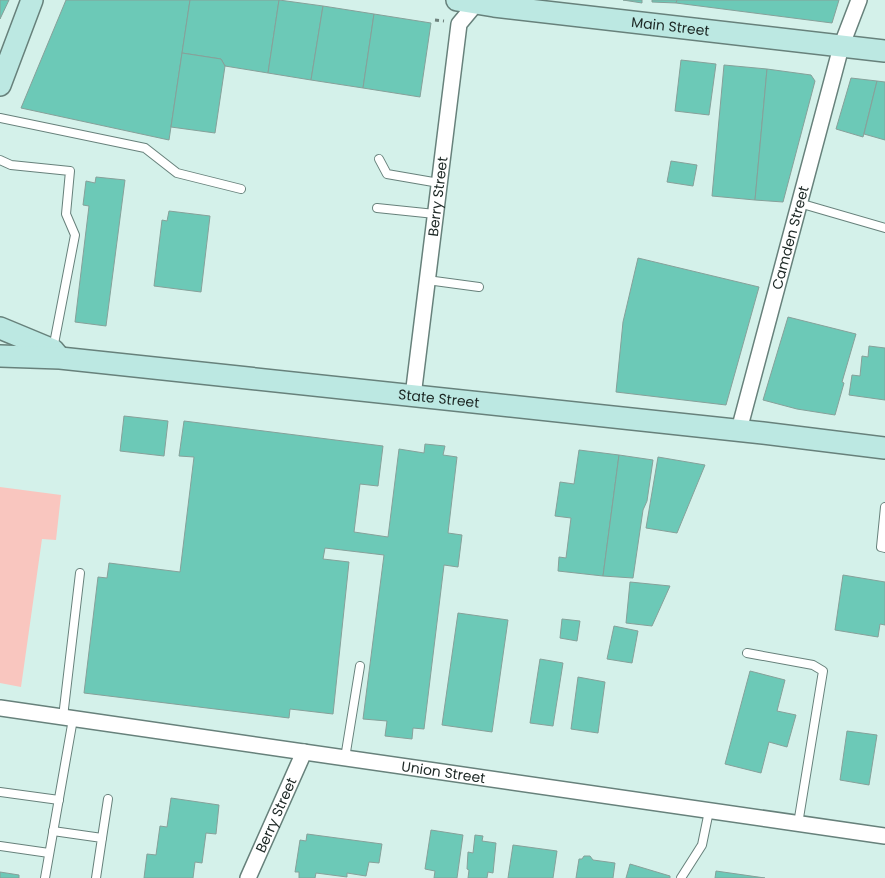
<svg xmlns="http://www.w3.org/2000/svg" width="885" height="878" viewBox="0 0 885 878" font-family="Poppins,sans-serif">
  <style>
    .green { fill: #f9c6bf }
    .building { fill: #6cc9b7; stroke: #86a19a }
    .lines { fill: none; stroke-linecap: round; stroke-linejoin: round }
    .lane-casing { stroke: #67817b; stroke-width: 10 }
    .street-casing { stroke: #67817b; stroke-width: 18 }
    .secondary-casing { stroke: #67817b; stroke-width: 24 }
    .path { stroke: #6f827d; stroke-width: 3; stroke-dasharray: 4 4; stroke-linecap: butt }
    .lane { stroke: #fff; stroke-width: 8 }
    .street { stroke: #fff; stroke-width: 15 }
    .secondary { stroke: #bce8e2; stroke-width: 21 }
    .labels { text-anchor: middle; stroke-width: 4; stroke-linejoin: round; paint-order: stroke }
    .street-label { font-size: 14px; fill: #1c2724; stroke: #fff }
  </style>
  <rect width="100%" height="100%" fill="#d4f1ea"/>
  <path class="green" d="M 0,487 L 61,495 L 56,540 L 42,539 L 21,687 L 0,683 Z"/>
  <g class="building">
    <path d="M 0,0 L 9,0 L 0,19 Z"/>
    <path d="M 66,0 L 190,0 L 169,140 L 21,108 Z"/>
    <path d="M 190,0 L 279,0 L 268,73 L 225,66 L 221,59 L 182,53 Z"/>
    <path d="M 279,0 L 323,6 L 311,80 L 268,73 Z"/>
    <path d="M 623,0 L 642,0 L 642,3 Z"/>
    <path d="M 652,0 L 677,0 L 676,3 L 652,2 Z"/>
    <path d="M 677,0 L 839,0 L 832,23 L 676,3 Z"/>
    <path d="M 323,6 L 374,14 L 363,88 L 311,80 Z"/>
    <path d="M 374,14 L 431,23 L 420,97 L 363,88 Z"/>
    <path d="M 182,53 L 221,59 L 225,66 L 215,133 L 171,127 Z"/>
    <path d="M 681,60 L 716,64 L 709,115 L 675,111 Z"/>
    <path d="M 724,65 L 767,69 L 755,200 L 712,196 Z"/>
    <path d="M 767,69 L 811,75 L 815,81 L 783,202 L 755,200 Z"/>
    <path d="M 851,78 L 877,81 L 863,137 L 836,129 Z"/>
    <path d="M 877,81 L 885,82 L 885,140 L 864,134 Z"/>
    <path d="M 671,161 L 697,165 L 693,186 L 667,182 Z"/>
    <path d="M 96,177 L 125,180 L 106,326 L 75,322 L 89,206 L 83,205 L 86,181 L 95,183 Z"/>
    <path d="M 169,211 L 210,216 L 201,292 L 154,286 L 162,220 L 167,221 Z"/>
    <path d="M 638,258 L 759,287 L 726,405 L 616,392 L 623,322 Z"/>
    <path d="M 788,317 L 856,334 L 842,382 L 844,383 L 835,415 L 797,409 L 763,400 Z"/>
    <path d="M 869,346 L 885,348 L 885,400 L 849,395 L 852,375 L 860,376 L 862,356 L 868,357 Z"/>
    <path d="M 124,416 L 168,421 L 164,456 L 120,451 Z"/>
    <path d="M 184,421 L 383,446 L 378,486 L 360,484 L 354,532 L 388,537 L 399,449 L 424,453 L 425,444 L 445,446 L 443,455 L 457,457 L 448,533 L 462,535 L 458,567 L 444,565 L 424,729 L 413,728 L 412,739 L 385,736 L 387,721 L 363,719 L 384,555 L 325,548 L 323,559 L 349,562 L 333,714 L 290,709 L 289,718 L 84,693 L 98,577 L 107,578 L 109,563 L 180,572 L 194,457 L 179,456 Z"/>
    <path d="M 579,450 L 619,455 L 603,576 L 558,571 L 559,557 L 566,558 L 571,518 L 555,516 L 560,482 L 574,484 Z"/>
    <path d="M 619,455 L 653,460 L 647,501 L 643,510 L 633,578 L 603,576 Z"/>
    <path d="M 658,457 L 705,465 L 677,533 L 646,528 Z"/>
    <path d="M 843,575 L 885,582 L 885,625 L 880,624 L 878,637 L 835,630 Z"/>
    <path d="M 630,582 L 670,586 L 652,626 L 626,623 Z"/>
    <path d="M 458,613 L 508,620 L 492,732 L 442,725 Z"/>
    <path d="M 562,619 L 580,621 L 577,641 L 560,638 Z"/>
    <path d="M 614,626 L 638,631 L 632,663 L 607,659 Z"/>
    <path d="M 540,659 L 563,663 L 553,726 L 530,723 Z"/>
    <path d="M 750,671 L 785,680 L 777,711 L 796,715 L 787,747 L 769,742 L 761,773 L 725,764 Z"/>
    <path d="M 578,677 L 605,682 L 598,733 L 571,729 Z"/>
    <path d="M 847,731 L 877,735 L 869,785 L 840,780 Z"/>
    <path d="M 171,798 L 219,805 L 216,834 L 206,833 L 202,863 L 195,862 L 193,878 L 144,878 L 147,854 L 156,855 L 160,826 L 167,827 Z"/>
    <path d="M 431,830 L 463,835 L 457,878 L 434,878 L 435,871 L 425,869 Z"/>
    <path d="M 307,834 L 382,844 L 379,863 L 369,862 L 366,876 L 347,873 L 347,877 L 316,873 L 315,878 L 299,878 L 299,872 L 295,872 L 300,840 L 306,841 Z"/>
    <path d="M 475,835 L 483,836 L 482,841 L 496,843 L 493,873 L 488,872 L 487,878 L 468,878 L 469,870 L 467,869 L 468,852 L 473,853 Z"/>
    <path d="M 513,845 L 557,851 L 553,878 L 508,878 Z"/>
    <path d="M 584,856 L 590,856 L 593,860 L 615,863 L 613,878 L 576,878 L 579,859 L 582,859 Z"/>
    <path d="M 630,864 L 670,876 L 670,878 L 626,878 Z"/>
    <path d="M 716,871 L 765,878 L 715,878 Z"/>
    <path d="M 0,872 L 19,875 L 19,878 L 0,878 Z"/>
  </g>
  <g class="lines">
    <g class="lane-casing">
      <g id="lane">
        <path d="M 0,118 L 145,148 L 177,173 L 241,189"/>
        <path d="M 379,159 L 387,174 L 439,183"/>
        <path d="M 0,160 L 11,165 L 70,171 L 66,214 L 75,235 L 53,349"/>
        <path d="M 799,203 L 885,228"/>
        <path d="M 377,208 L 435,214"/>
        <path d="M 427,280 L 479,287"/>
        <path d="M 885,507 L 881,547 L 885,548"/>
        <path d="M 747,653 L 813,665 L 823,671 L 798,824"/>
        <path d="M 63,717 L 80,573"/>
        <path d="M 345,758 L 360,666"/>
        <path d="M 0,792 L 59,800"/>
        <path d="M 53,831 L 102,838 L 96,878"/>
        <path d="M 102,838 L 108,799"/>
        <path d="M 0,846 L 49,853"/>
        <path d="M 45,878 L 73,719"/>
        <path d="M 681,878 L 702,845 L 709,811"/>
      </g>
    </g>
    <g class="street-casing">
      <g id="street">
        <path id="s1" d="M 413,396 L 459,24 L 479,0"/>
        <path id="s2" d="M 739,430 L 841,47 L 859,0"/>
        <path id="s3" d="M 0,708 L 885,836"/>
        <path id="s4" d="M 248,878 L 304,752"/>
      </g>
    </g>
    <g class="secondary-casing">
      <g id="secondary">
        <path id="s5" d="M 457,0 L 494,6 L 885,51"/>
        <path d="M 0,85 L 32,0"/>
        <path d="M 0,328 L 53,350 L 58,356"/>
        <path id="s6" d="M 0,356 L 60,358 L 763,433 L 885,448"/>
      </g>
    </g>
    <path class="path" d="M 435,20 L 444,21"/>
    <use href="#lane" class="lane"/>
    <use href="#street" class="street"/>
    <use href="#secondary" class="secondary"/>
  </g>
  <g class="labels">
    <g class="street-label">
      <text dy="5" stroke="none"><textPath href="#s5" startOffset="215">Main Street</textPath></text>
      <text dy="5" stroke="none"><textPath href="#s1" startOffset="201">Berry Street</textPath></text>
      <text dy="5" stroke="none"><textPath href="#s2" startOffset="199">Camden Street</textPath></text>
      <text dy="5" stroke="none"><textPath href="#s6" startOffset="441">State Street</textPath></text>
      <text dy="5" stroke="none"><textPath href="#s3" startOffset="448">Union Street</textPath></text>
      <text dy="5" stroke="none"><textPath href="#s4" startOffset="69">Berry Street</textPath></text>
    </g>
  </g>
</svg>
